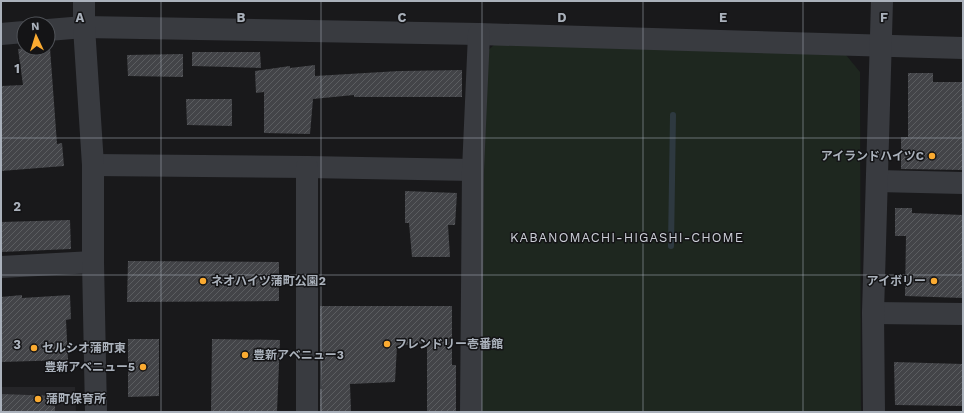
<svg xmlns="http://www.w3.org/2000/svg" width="964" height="413" viewBox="0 0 964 413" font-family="'Work Sans','Noto Sans JP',sans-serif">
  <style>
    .built { fill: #252528 }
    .green { fill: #1e271f }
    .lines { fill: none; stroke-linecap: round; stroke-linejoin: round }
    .stream { stroke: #2e3940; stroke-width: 6 }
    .building { fill: url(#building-hatch) }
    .minor { stroke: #393b40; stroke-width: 22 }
    .tertiary { stroke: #393b40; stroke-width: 22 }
    .grid { fill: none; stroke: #aab1bb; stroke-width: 1; stroke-opacity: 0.55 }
    .poi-dot { fill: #fbab31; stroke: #141416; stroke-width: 1.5 }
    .labels { text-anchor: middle; stroke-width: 3; stroke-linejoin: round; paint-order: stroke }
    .poi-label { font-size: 12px; font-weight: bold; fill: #aab1bb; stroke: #141416; text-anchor: start }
    .neighbourhood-label { font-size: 13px; letter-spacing: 1px; fill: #cccfd7; stroke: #141416 }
    .grid-label { font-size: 13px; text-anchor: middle; font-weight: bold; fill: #aab1bb; stroke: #141416; stroke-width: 3; stroke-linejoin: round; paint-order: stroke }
  </style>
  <defs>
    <pattern id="building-hatch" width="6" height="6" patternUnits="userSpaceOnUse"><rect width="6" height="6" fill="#434448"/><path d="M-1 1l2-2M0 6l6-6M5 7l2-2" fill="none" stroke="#5b5d60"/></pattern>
  </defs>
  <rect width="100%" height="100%" fill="#19191b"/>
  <path class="built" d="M 1,387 L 75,387 L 76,412 L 1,412 Z"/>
  <path class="green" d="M 495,44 L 846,55 L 860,72 L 861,412 L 474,412 L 484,54 Z"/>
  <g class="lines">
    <path class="stream" d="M 671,246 L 673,115"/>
  </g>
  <g class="building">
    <path d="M 27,48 L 50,48 L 57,144 L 62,143 L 64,166 L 1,171 L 1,86 L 23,85 L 18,49 Z"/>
    <path d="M 192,52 L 260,52 L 261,68 L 192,66 Z"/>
    <path d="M 183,54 L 183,77 L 128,76 L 127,55 Z"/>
    <path d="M 315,65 L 315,76 L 399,71 L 462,70 L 462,97 L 354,97 L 354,95 L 313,99 L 310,134 L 264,133 L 264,92 L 256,93 L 255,71 L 290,66 L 290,68 Z"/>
    <path d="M 908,73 L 933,73 L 933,82 L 963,82 L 963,170 L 901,169 L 901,137 L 908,137 Z"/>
    <path d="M 186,99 L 232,99 L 232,126 L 187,125 Z"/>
    <path d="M 405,191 L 457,193 L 455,225 L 448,225 L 450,257 L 412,257 L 409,223 L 405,223 Z"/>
    <path d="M 895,208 L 912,208 L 912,213 L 963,215 L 963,298 L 905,296 L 906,236 L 895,236 Z"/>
    <path d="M 70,220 L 71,249 L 1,252 L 1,222 Z"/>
    <path d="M 128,261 L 279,262 L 279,301 L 127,302 Z"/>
    <path d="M 22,295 L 22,298 L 70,295 L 71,319 L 66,320 L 68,360 L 1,362 L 1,297 Z"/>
    <path d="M 320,306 L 452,306 L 452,365 L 456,365 L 456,412 L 427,412 L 427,343 L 397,346 L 395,382 L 350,384 L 351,411 L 320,412 L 320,389 L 322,389 L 320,349 Z"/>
    <path d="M 128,339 L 159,339 L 159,396 L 128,397 Z"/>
    <path d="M 212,339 L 280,340 L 277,412 L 211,412 Z"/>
    <path d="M 894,362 L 963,364 L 963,406 L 895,405 Z"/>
    <path d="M 1,394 L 55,396 L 55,412 L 1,412 Z"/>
  </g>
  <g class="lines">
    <g class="minor">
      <path d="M 48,30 L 84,27 L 479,34 L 963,48"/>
      <path d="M 1,34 L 24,32"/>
      <path d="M 93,165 L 307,167 L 473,170"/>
      <path d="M 877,181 L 963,183"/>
      <path d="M 1,267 L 93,262"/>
      <path d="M 873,313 L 963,314"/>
      <path d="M 307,412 L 307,167"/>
      <path d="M 471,412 L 473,170 L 479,34"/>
      <path d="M 874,412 L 873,313 L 882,1"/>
    </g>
    <path class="tertiary" d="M 84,1 L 84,27 L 93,165 L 93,262 L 96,412"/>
  </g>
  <path class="grid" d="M 161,1 L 161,412M 321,1 L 321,412M 482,1 L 482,412M 643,1 L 643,412M 803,1 L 803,412M 1,138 L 963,138M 1,275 L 963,275"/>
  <g class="poi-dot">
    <circle cx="932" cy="156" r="4"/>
    <circle cx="203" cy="281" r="4"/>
    <circle cx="934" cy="281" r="4"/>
    <circle cx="387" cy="344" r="4"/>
    <circle cx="34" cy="348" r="4"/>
    <circle cx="245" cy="355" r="4"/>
    <circle cx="143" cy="367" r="4"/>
    <circle cx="38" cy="399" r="4"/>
  </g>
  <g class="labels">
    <g class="poi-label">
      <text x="924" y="160" text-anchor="end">アイランドハイツC</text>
      <text x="211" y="285">ネオハイツ蒲町公園2</text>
      <text x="926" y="285" text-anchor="end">アイボリー</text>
      <text x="395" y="348">フレンドリー壱番館</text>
      <text x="42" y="352">セルシオ蒲町東</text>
      <text x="253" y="359">豊新アベニュー3</text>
      <text x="135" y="371" text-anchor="end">豊新アベニュー5</text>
      <text x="46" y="403">蒲町保育所</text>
    </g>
    <g class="neighbourhood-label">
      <text x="627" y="242">KABANOMACHI-HIGASHI-CHOME</text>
    </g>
  </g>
  <g class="grid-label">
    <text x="80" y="22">A</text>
    <text x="241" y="22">B</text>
    <text x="402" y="22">C</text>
    <text x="562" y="22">D</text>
    <text x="723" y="22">E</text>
    <text x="884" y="22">F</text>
    <text x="17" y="73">1</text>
    <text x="17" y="211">2</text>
    <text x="17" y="349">3</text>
  </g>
  <rect width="964" height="413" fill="none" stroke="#aab1bb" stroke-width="4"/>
  <g transform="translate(36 36) rotate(356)"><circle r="19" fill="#141416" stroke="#505358"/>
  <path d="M0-3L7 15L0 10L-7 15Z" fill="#fbab31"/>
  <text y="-6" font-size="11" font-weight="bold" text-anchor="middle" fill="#aab1bb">N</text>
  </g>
</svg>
